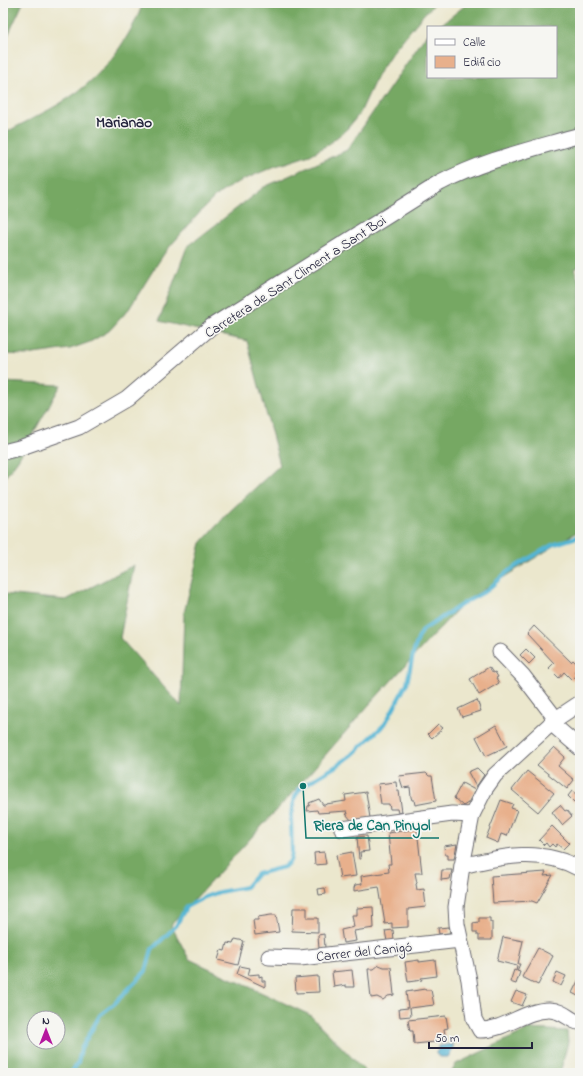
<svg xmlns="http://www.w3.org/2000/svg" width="583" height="1076" viewBox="0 0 583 1076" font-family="'Indie Flower',sans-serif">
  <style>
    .forest { fill: #76a863; stroke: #4c654f; fill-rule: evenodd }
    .water { fill: #55b5d4; stroke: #3c6c88 }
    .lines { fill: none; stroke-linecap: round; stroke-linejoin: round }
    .stream { stroke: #55b5d4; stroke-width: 4 }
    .building { fill: #e8b08c }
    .minor-casing { stroke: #68676e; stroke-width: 17 }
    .minor { stroke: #fff; stroke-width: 15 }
    .labels { text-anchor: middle; stroke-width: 3.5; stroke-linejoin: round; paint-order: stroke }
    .street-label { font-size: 14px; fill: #22223b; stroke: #f6f6f2 }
    .neighbourhood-label { font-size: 15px; font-weight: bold; fill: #22223b; stroke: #f6f6f2 }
    .leader { fill: none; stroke: #0f766e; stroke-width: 1.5 }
    .callout-dot { fill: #0f766e; stroke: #f6f6f2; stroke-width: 1.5 }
    .callout-label { font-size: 15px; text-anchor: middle; font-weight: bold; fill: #0f766e; stroke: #f6f6f2; stroke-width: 3.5; stroke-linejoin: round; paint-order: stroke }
  </style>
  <rect width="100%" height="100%" fill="#f6f6f2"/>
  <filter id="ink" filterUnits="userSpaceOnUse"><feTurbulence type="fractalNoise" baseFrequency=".025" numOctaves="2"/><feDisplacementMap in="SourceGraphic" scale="8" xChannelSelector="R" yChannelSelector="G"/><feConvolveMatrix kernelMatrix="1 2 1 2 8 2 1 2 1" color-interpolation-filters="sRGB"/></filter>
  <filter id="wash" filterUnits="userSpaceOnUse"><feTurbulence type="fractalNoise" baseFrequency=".012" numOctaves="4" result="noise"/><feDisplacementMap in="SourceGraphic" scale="16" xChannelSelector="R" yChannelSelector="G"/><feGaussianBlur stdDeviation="0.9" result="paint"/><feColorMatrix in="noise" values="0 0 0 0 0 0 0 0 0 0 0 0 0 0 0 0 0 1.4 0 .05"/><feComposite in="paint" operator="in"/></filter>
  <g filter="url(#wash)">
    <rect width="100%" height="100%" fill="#ebe7cd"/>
    <g class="forest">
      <path d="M 3,3 L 23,3 L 3,46 Z"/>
      <path d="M 143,3 L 436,3 L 424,14 L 391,54 L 378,74 L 360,113 L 348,128 L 329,144 L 310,155 L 273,167 L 234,184 L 217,195 L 202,210 L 166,251 L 154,269 L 129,309 L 109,331 L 90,342 L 70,349 L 26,355 L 3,354 L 3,134 C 26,121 54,109 76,93 C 106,71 130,38 143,3 Z"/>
      <path d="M 468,3 L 580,3 L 580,266 L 574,269 L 580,284 L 580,530 L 464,602 L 368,706 L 295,790 L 171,925 L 189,959 L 310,1015 L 367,1073 L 3,1073 L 3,592 L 4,594 L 66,600 L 134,565 L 120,638 L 181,706 L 184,613 L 201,543 L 229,512 L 280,465 L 247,341 L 159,321 L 187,247 L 264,187 L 347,150 L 424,38 L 428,34 L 428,77 L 556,77 L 556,27 L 438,27 ZM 34,1018 L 58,1018 L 58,1042 L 34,1042 Z"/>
      <path d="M 3,382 L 61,385 L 18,460 L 3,480 Z"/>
      <path d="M 529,1029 L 567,1031 L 568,1042 L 560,1073 L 451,1073 L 456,1064 Z"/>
    </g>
    <path class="water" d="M 453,1044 L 453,1048 L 448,1057 L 440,1057 L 436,1054 L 436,1052 L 438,1050 L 438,1046 Z"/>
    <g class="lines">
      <path class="stream" d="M 71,1073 L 78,1063 L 81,1049 L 100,1015 L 114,1004 L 146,971 L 152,949 L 176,926 L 186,907 L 205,897 L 219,892 L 246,887 L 257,874 L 284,867 L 290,861 L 292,853 L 291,816 L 295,797 L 299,790 L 303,786 L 338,765 L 352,755 L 385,724 L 407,683 L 414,650 L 418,639 L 423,630 L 464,603 L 486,591 L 507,572 L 533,556 L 552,545 L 580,536"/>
    </g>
    <g id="blocks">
      <g class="building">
        <path d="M 534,626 L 571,662 L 573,660 L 579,666 L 574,672 L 577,675 L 572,680 L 564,672 L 559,678 L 549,668 L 554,663 L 527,634 Z"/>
        <path d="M 526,649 L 535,658 L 529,664 L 520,655 Z"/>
        <path d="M 489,667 L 493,673 L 495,672 L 498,677 L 496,678 L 499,683 L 479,695 L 470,679 Z"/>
        <path d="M 477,700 L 481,711 L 462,717 L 458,709 Z"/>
        <path d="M 438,724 L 443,728 L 432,738 L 428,734 Z"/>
        <path d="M 496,725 L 507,746 L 486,756 L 476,737 Z"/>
        <path d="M 554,747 L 565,757 L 558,766 L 574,780 L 567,789 L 537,765 Z"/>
        <path d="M 477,768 L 484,775 L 476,787 L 468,772 Z"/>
        <path d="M 527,771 L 554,793 L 538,812 L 512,790 Z"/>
        <path d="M 426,773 L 429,776 L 432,776 L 436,801 L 415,805 L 414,800 L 412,800 L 411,797 L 410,787 L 403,788 L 399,776 Z"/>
        <path d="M 396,782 L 397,791 L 399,791 L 402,812 L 398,813 L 397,809 L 390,809 L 389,804 L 381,804 L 378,784 Z"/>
        <path d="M 462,783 L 475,790 L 468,803 L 463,806 L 454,798 Z"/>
        <path d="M 572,791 L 580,797 L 574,802 L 568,796 Z"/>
        <path d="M 366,792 L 370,818 L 352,821 L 346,814 L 348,814 L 347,811 L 318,813 L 317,810 L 307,811 L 308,806 L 310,805 L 309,803 L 319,799 L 323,805 L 325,805 L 326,804 L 346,801 L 345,795 Z"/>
        <path d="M 501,800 L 513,804 L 511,808 L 517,810 L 507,836 L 501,834 L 498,843 L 486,838 Z"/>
        <path d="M 560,805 L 565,811 L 567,810 L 572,816 L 562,825 L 552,812 Z"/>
        <path d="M 552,826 L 569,843 L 563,849 L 557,844 L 555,847 L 552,844 L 549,847 L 546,843 L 544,845 L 539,840 Z"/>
        <path d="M 417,829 L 422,873 L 415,873 L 417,883 L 416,884 L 417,890 L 424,889 L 426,907 L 408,909 L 408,927 L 392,928 L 392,923 L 385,924 L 379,887 L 354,891 L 354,888 L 355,885 L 362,884 L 361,876 L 389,872 L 388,864 L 391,864 L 388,833 Z"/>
        <path d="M 367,836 L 369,851 L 360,852 L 361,859 L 359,859 L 357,837 Z"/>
        <path d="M 457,844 L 454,859 L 448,859 L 448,855 L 445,855 L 444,846 Z"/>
        <path d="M 324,852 L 326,864 L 315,865 L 314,853 Z"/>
        <path d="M 352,852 L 356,876 L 340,878 L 336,855 Z"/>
        <path d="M 442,870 L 452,870 L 450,879 L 441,880 Z"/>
        <path d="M 546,872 L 544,876 L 553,875 L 537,903 L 532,901 L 493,903 L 491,876 Z"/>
        <path d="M 325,888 L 326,894 L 319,895 L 318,889 Z"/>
        <path d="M 373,907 L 374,928 L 354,931 L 356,941 L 343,943 L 341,930 L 354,927 L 352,915 L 357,915 L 357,908 Z"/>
        <path d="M 293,908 L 307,908 L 307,918 L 318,918 L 318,932 L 292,931 Z"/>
        <path d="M 271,915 L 276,915 L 279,932 L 255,935 L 253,920 L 258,920 L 258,917 Z"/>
        <path d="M 479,918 L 490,918 L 490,922 L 492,922 L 492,940 L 479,940 L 479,935 L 477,935 L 477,932 L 473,932 L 473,923 L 479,922 Z"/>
        <path d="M 449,927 L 450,933 L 439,934 L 438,928 Z"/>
        <path d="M 393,930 L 394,940 L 387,941 L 385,931 Z"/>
        <path d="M 324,934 L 325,948 L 319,949 L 318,935 Z"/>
        <path d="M 503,937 L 523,941 L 518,964 L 520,964 L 517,971 L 520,972 L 516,984 L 510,982 L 514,970 L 516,971 L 517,966 L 497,961 Z"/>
        <path d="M 235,939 L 244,941 L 238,965 L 218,960 L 221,950 L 225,951 L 227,943 L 233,944 Z"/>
        <path d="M 538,948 L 553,956 L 538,985 L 522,977 Z"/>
        <path d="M 419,960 L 419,962 L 435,960 L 437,976 L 421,978 L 422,980 L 408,982 L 405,962 Z"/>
        <path d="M 379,965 L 384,967 L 391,967 L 393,985 L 394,995 L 388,996 L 383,1000 L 377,997 L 371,998 L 368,969 L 374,969 Z"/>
        <path d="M 240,966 L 250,968 L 248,975 L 259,974 L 259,977 L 262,976 L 262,981 L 265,981 L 265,987 L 237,974 Z"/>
        <path d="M 352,970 L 354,987 L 346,987 L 346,985 L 334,987 L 332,972 Z"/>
        <path d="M 557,972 L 566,976 L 561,986 L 553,982 Z"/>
        <path d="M 318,976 L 319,992 L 296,993 L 295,978 Z"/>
        <path d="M 580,977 L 580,997 L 572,993 Z"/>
        <path d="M 425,989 L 425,990 L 431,990 L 434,1005 L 410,1008 L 411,1016 L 400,1017 L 399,1009 L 408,1008 L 406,992 Z"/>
        <path d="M 516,991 L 527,995 L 522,1006 L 511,1002 Z"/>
        <path d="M 446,1016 L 448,1028 L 444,1029 L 446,1041 L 414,1044 L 413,1031 L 410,1031 L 408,1020 Z"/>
      </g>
    </g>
  </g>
  <g filter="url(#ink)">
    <use href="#blocks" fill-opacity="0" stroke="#68676e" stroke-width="1"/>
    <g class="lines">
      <g class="minor-casing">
        <g id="minor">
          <path d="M 3,452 L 19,448 L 79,427 L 127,399 L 212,326 L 440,183 C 484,160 533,149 580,135"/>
          <path d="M 500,652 L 523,676 L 556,719"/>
          <path d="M 580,703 L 556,719 L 495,775 L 485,789 L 472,815 L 462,866 L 456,907 L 457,924 L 469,980 L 474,1019 L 480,1030 C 506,1030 524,1010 549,1010 C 564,1010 572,1023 580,1022"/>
          <path d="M 551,723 L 580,748"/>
          <path d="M 342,829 L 452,814 L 472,815"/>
          <path d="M 462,866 C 502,856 542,847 580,869"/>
          <path d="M 269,957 L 300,958 L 460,940"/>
        </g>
      </g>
      <use href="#minor" class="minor"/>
    </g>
  </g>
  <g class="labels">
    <g class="street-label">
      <text transform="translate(295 276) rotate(-33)" y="5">Carretera de Sant Climent a Sant Boi</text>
      <text transform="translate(364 951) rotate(-6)" y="5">Carrer del Canigó</text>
    </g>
    <g class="neighbourhood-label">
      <text x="124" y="127">Marianao</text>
    </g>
  </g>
  <path class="leader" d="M303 786L306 838H439"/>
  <circle class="callout-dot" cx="303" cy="786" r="4"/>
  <g class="callout-label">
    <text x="372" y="830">Riera de Can Pinyol</text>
  </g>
  <rect width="583" height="1076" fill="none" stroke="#f6f6f2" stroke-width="16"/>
  <rect x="427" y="26" width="130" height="52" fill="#f6f6f2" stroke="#a1a1a9"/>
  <rect x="435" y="39" width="20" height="6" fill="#ffffff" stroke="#a1a1a9"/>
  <text x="463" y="46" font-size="12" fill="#22223b">Calle</text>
  <rect x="435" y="56" width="20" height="12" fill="#e8b08c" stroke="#a1a1a9"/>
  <text x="463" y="66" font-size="12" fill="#22223b">Edificio</text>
  <g transform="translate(46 1030)"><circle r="19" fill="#f6f6f2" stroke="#a1a1a9"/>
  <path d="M0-3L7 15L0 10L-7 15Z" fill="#b5179e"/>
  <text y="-6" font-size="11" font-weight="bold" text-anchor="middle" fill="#22223b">N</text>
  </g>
  <path d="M429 1042v6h103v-6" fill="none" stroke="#22223b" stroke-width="2"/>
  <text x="435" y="1042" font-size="12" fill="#22223b" stroke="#f6f6f2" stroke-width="3" paint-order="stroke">50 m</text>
</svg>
